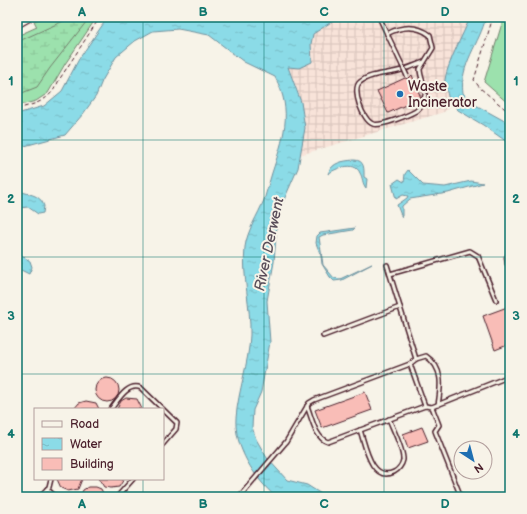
<svg xmlns="http://www.w3.org/2000/svg" width="527" height="514" viewBox="0 0 527 514" font-family="'Balsamiq Sans',sans-serif">
  <style>
    .industrial { fill: url(#industrial-grid) }
    .grass { fill: #9ce1ad; stroke: #73806c }
    .wetland { fill: url(#wetland-marsh); stroke: #73806c }
    .water { fill: url(#water-ripples); stroke: #71909c }
    .building { fill: #f9bdb7; stroke: #4a1f2b }
    .lines { fill: none; stroke-linecap: round; stroke-linejoin: round }
    .lane-casing { stroke: #4a1f2b; stroke-width: 6 }
    .street-casing { stroke: #4a1f2b; stroke-width: 8 }
    .path { stroke: #4a1f2b; stroke-width: 1; stroke-dasharray: 4 3; stroke-linecap: butt }
    .lane { stroke: #f7f3e8; stroke-width: 3 }
    .street { stroke: #f7f3e8; stroke-width: 5.5 }
    .lane-bridge-casing { stroke: #4a1f2b; stroke-width: 6; stroke-linecap: butt }
    .lane-bridge { stroke: #f7f3e8; stroke-width: 3 }
    .grid { fill: none; stroke: #0f766e; stroke-width: 1; stroke-opacity: 0.55 }
    .poi-dot { fill: #1f6fb2; stroke: #f7f3e8; stroke-width: 1.5 }
    .labels { text-anchor: middle; stroke-width: 4; stroke-linejoin: round; paint-order: stroke }
    .poi-label { font-size: 14px; fill: #4a1f2b; stroke: #f7f3e8; text-anchor: start }
    .water-label { font-size: 15px; font-style: italic; fill: #5a4e5a; stroke: #f7f3e8 }
    .neatline { fill: none; stroke: #0f766e; stroke-width: 1.5 }
    .grid-label { font-size: 13px; text-anchor: middle; font-weight: bold; fill: #0f766e }
  </style>
  <defs>
    <pattern id="industrial-grid" width="8" height="8" patternUnits="userSpaceOnUse"><rect width="8" height="8" fill="#f8e3d9"/><path d="M0 4h8M4 0v8" fill="none" stroke="#d6c2ba"/></pattern>
    <pattern id="wetland-marsh" width="20" height="14" patternUnits="userSpaceOnUse"><rect width="20" height="14" fill="#9ce1ad"/><path d="M1 5h8M5 5V1M11 12h8M15 12V8" fill="none" stroke="#88c195"/></pattern>
    <pattern id="water-ripples" width="26" height="14" patternUnits="userSpaceOnUse"><rect width="26" height="14" fill="#8bdbe7"/><path d="M2 4q2-2 4 0t4 0M15 11q2-2 4 0t4 0" fill="none" stroke="#79bcc6"/></pattern>
  </defs>
  <rect width="100%" height="100%" fill="#f7f3e8"/>
  <filter id="ink" filterUnits="userSpaceOnUse"><feTurbulence type="fractalNoise" baseFrequency=".025" numOctaves="2"/><feDisplacementMap in="SourceGraphic" scale="8" xChannelSelector="R" yChannelSelector="G"/><feConvolveMatrix kernelMatrix="1 2 1 2 8 2 1 2 1" color-interpolation-filters="sRGB"/></filter>
  <g filter="url(#ink)">
    <path class="industrial" d="M 339,17 L 470,17 L 446,75 L 445,87 L 449,101 L 452,105 L 444,112 L 300,155 L 304,123 L 298,92 L 288,67 L 295,68 L 312,62 L 311,44 L 313,34 Z"/>
    <g class="grass">
      <path d="M 45,17 L 97,17 L 65,64 L 48,93 L 36,101 L 17,106 L 17,36 L 37,27 L 34,21 Z"/>
      <path d="M 504,17 L 510,17 L 510,105 L 484,82 Z"/>
    </g>
    <path class="wetland" d="M 72,17 L 90,17 L 50,68 L 37,87 L 17,95 L 17,42 Z"/>
    <g class="water">
      <path d="M 108,17 L 339,17 L 313,34 L 311,44 L 312,62 L 299,68 L 288,67 L 301,102 L 305,128 L 298,168 L 279,211 L 277,221 L 274,262 L 267,301 L 270,342 L 261,392 L 253,410 L 252,427 L 256,439 L 267,458 L 287,480 L 307,485 L 326,497 L 276,497 C 255,479 234,447 236,418 C 238,391 249,363 250,335 C 251,306 242,277 245,247 C 247,231 258,215 264,200 C 267,191 269,182 272,173 C 283,139 294,112 275,77 L 244,62 L 209,35 L 178,29 L 153,31 L 135,41 L 116,57 L 102,81 L 96,96 L 83,114 L 65,135 L 17,148 L 17,114 L 44,106 L 62,91 L 79,59 Z"/>
      <path d="M 470,17 L 486,17 C 480,43 459,65 463,93 L 472,103 L 510,124 L 510,144 L 483,125 L 458,110 L 449,101 C 448,96 447,91 445,86 C 442,72 465,32 470,17 Z"/>
      <path d="M 354,160 C 365,160 364,169 364,177 L 367,179 L 366,188 C 362,183 363,178 360,173 C 355,160 334,169 328,174 C 332,162 343,161 354,160 Z"/>
      <path d="M 408,170 L 423,185 L 445,187 L 471,181 L 483,183 L 448,193 L 410,199 L 402,206 L 402,218 L 397,205 L 407,198 L 408,196 L 403,195 L 396,199 L 392,184 L 399,179 L 404,182 L 405,174 Z"/>
      <path d="M 17,190 C 27,195 40,193 44,206 L 43,213 L 38,214 L 28,207 L 18,208 Z"/>
      <path d="M 355,228 L 353,230 L 323,235 L 319,237 L 323,265 L 334,278 L 340,279 L 372,264 L 342,280 L 334,281 L 330,277 L 322,264 L 321,256 L 316,243 L 317,236 L 320,233 Z"/>
      <path d="M 17,253 L 30,261 L 32,267 L 29,274 L 21,270 L 17,273 Z"/>
    </g>
    <g class="building">
      <path d="M 412,75 L 421,98 L 388,113 L 377,91 L 405,78 L 408,79 Z"/>
      <path d="M 510,247 L 510,271 L 505,265 L 504,257 Z"/>
      <path d="M 510,306 L 510,344 L 495,350 L 483,316 Z"/>
      <circle cx="107" cy="390" r="12"/>
      <path d="M 365,392 L 372,410 L 322,428 L 315,410 Z"/>
      <path d="M 126,398 L 137,399 L 142,409 L 117,409 L 121,401 Z"/>
      <path d="M 86,401 L 96,403 L 99,409 L 74,409 L 79,403 Z"/>
      <path d="M 422,427 L 428,441 L 408,448 L 403,434 Z"/>
      <path d="M 57,479 L 82,479 L 78,489 L 68,491 L 61,488 Z"/>
      <path d="M 99,479 L 124,479 L 119,487 L 111,488 L 104,487 Z"/>
      <path d="M 88,487 L 96,487 L 101,489 L 105,497 L 80,497 L 83,490 Z"/>
    </g>
    <g class="lines">
      <g class="lane-casing">
        <g id="lane">
          <path d="M 379,17 L 402,65"/>
          <path d="M 387,34 C 401,26 417,25 430,35 L 433,48 L 420,69 C 420,78 426,86 425,95 C 424,101 421,107 416,111 C 409,115 380,127 373,124 C 363,121 351,89 360,82 C 369,74 386,74 398,71 C 407,69 415,65 424,62"/>
          <path d="M 387,265 L 416,359"/>
          <path d="M 390,274 L 470,251 L 478,256 L 496,300"/>
          <path d="M 323,336 L 400,307"/>
          <path d="M 410,364 L 425,406"/>
          <path d="M 307,406 C 312,418 315,438 328,442 L 425,406 L 432,407 L 510,376"/>
          <path d="M 432,407 L 439,425 L 435,431 L 461,497"/>
          <path d="M 111,409 C 118,400 128,382 141,388 L 177,423 L 176,429 L 163,444"/>
          <path d="M 360,430 C 365,444 371,483 394,472 C 398,470 402,465 403,460 C 404,451 393,429 389,419"/>
          <path d="M 47,489 L 56,497"/>
          <path d="M 39,497 L 49,487 L 51,479"/>
          <path d="M 117,497 L 133,479"/>
          <path d="M 239,497 L 286,442 L 309,403 L 314,400 L 410,364 L 416,359 L 426,356 C 444,368 441,387 438,405"/>
        </g>
      </g>
      <g class="street-casing">
        <path id="street" d="M 17,25 L 31,17"/>
      </g>
      <g class="path">
        <path d="M 493,17 L 474,80 L 480,88 L 510,113"/>
        <path d="M 17,109 C 38,103 50,101 59,80 L 100,17"/>
      </g>
      <use href="#lane" class="lane"/>
      <use href="#street" class="street"/>
      <g class="lane-bridge-casing">
        <path id="lane-bridge" d="M 402,65 L 407,76"/>
      </g>
      <use href="#lane-bridge" class="lane-bridge"/>
    </g>
  </g>
  <path class="grid" d="M 143,17 L 143,409M 264,17 L 264,497M 384,17 L 384,497M 17,140 L 510,140M 17,257 L 510,257M 17,374 L 510,374M 143,479 L 143,497"/>
  <circle class="poi-dot" cx="400" cy="94" r="4"/>
  <g class="labels">
    <g class="poi-label">
      <text x="408" y="91">Waste<tspan x="408" dy="16">Incinerator</tspan></text>
    </g>
    <g class="water-label">
      <text transform="translate(269 244) rotate(-78)" y="5">River Derwent</text>
    </g>
  </g>
  <rect width="527" height="514" fill="none" stroke="#f7f3e8" stroke-width="44"/>
  <rect x="34" y="408" width="130" height="72" fill="#f7f3e8" stroke="#b29e9c"/>
  <rect x="42" y="421" width="20" height="6" fill="#f7f3e8" stroke="#b29e9c"/>
  <text x="70" y="428" font-size="12" fill="#4a1f2b">Road</text>
  <rect x="42" y="438" width="20" height="12" fill="url(#water-ripples)" stroke="#b29e9c"/>
  <text x="70" y="448" font-size="12" fill="#4a1f2b">Water</text>
  <rect x="42" y="458" width="20" height="12" fill="#f9bdb7" stroke="#b29e9c"/>
  <text x="70" y="468" font-size="12" fill="#4a1f2b">Building</text>
  <g transform="translate(473 460) rotate(144)"><circle r="19" fill="#f7f3e8" stroke="#b29e9c"/>
  <path d="M0-3L7 15L0 10L-7 15Z" fill="#1f6fb2"/>
  <text y="-6" font-size="11" font-weight="bold" text-anchor="middle" fill="#4a1f2b">N</text>
  </g>
  <rect x="22" y="22" width="483" height="470" class="neatline"/>
  <g class="grid-label">
    <text x="82" y="16">A</text>
    <text x="203" y="16">B</text>
    <text x="324" y="16">C</text>
    <text x="445" y="16">D</text>
    <text x="11" y="85">1</text>
    <text x="516" y="85">1</text>
    <text x="11" y="203">2</text>
    <text x="516" y="203">2</text>
    <text x="11" y="320">3</text>
    <text x="516" y="320">3</text>
    <text x="11" y="438">4</text>
    <text x="516" y="438">4</text>
    <text x="82" y="508">A</text>
    <text x="203" y="508">B</text>
    <text x="324" y="508">C</text>
    <text x="445" y="508">D</text>
  </g>
</svg>
